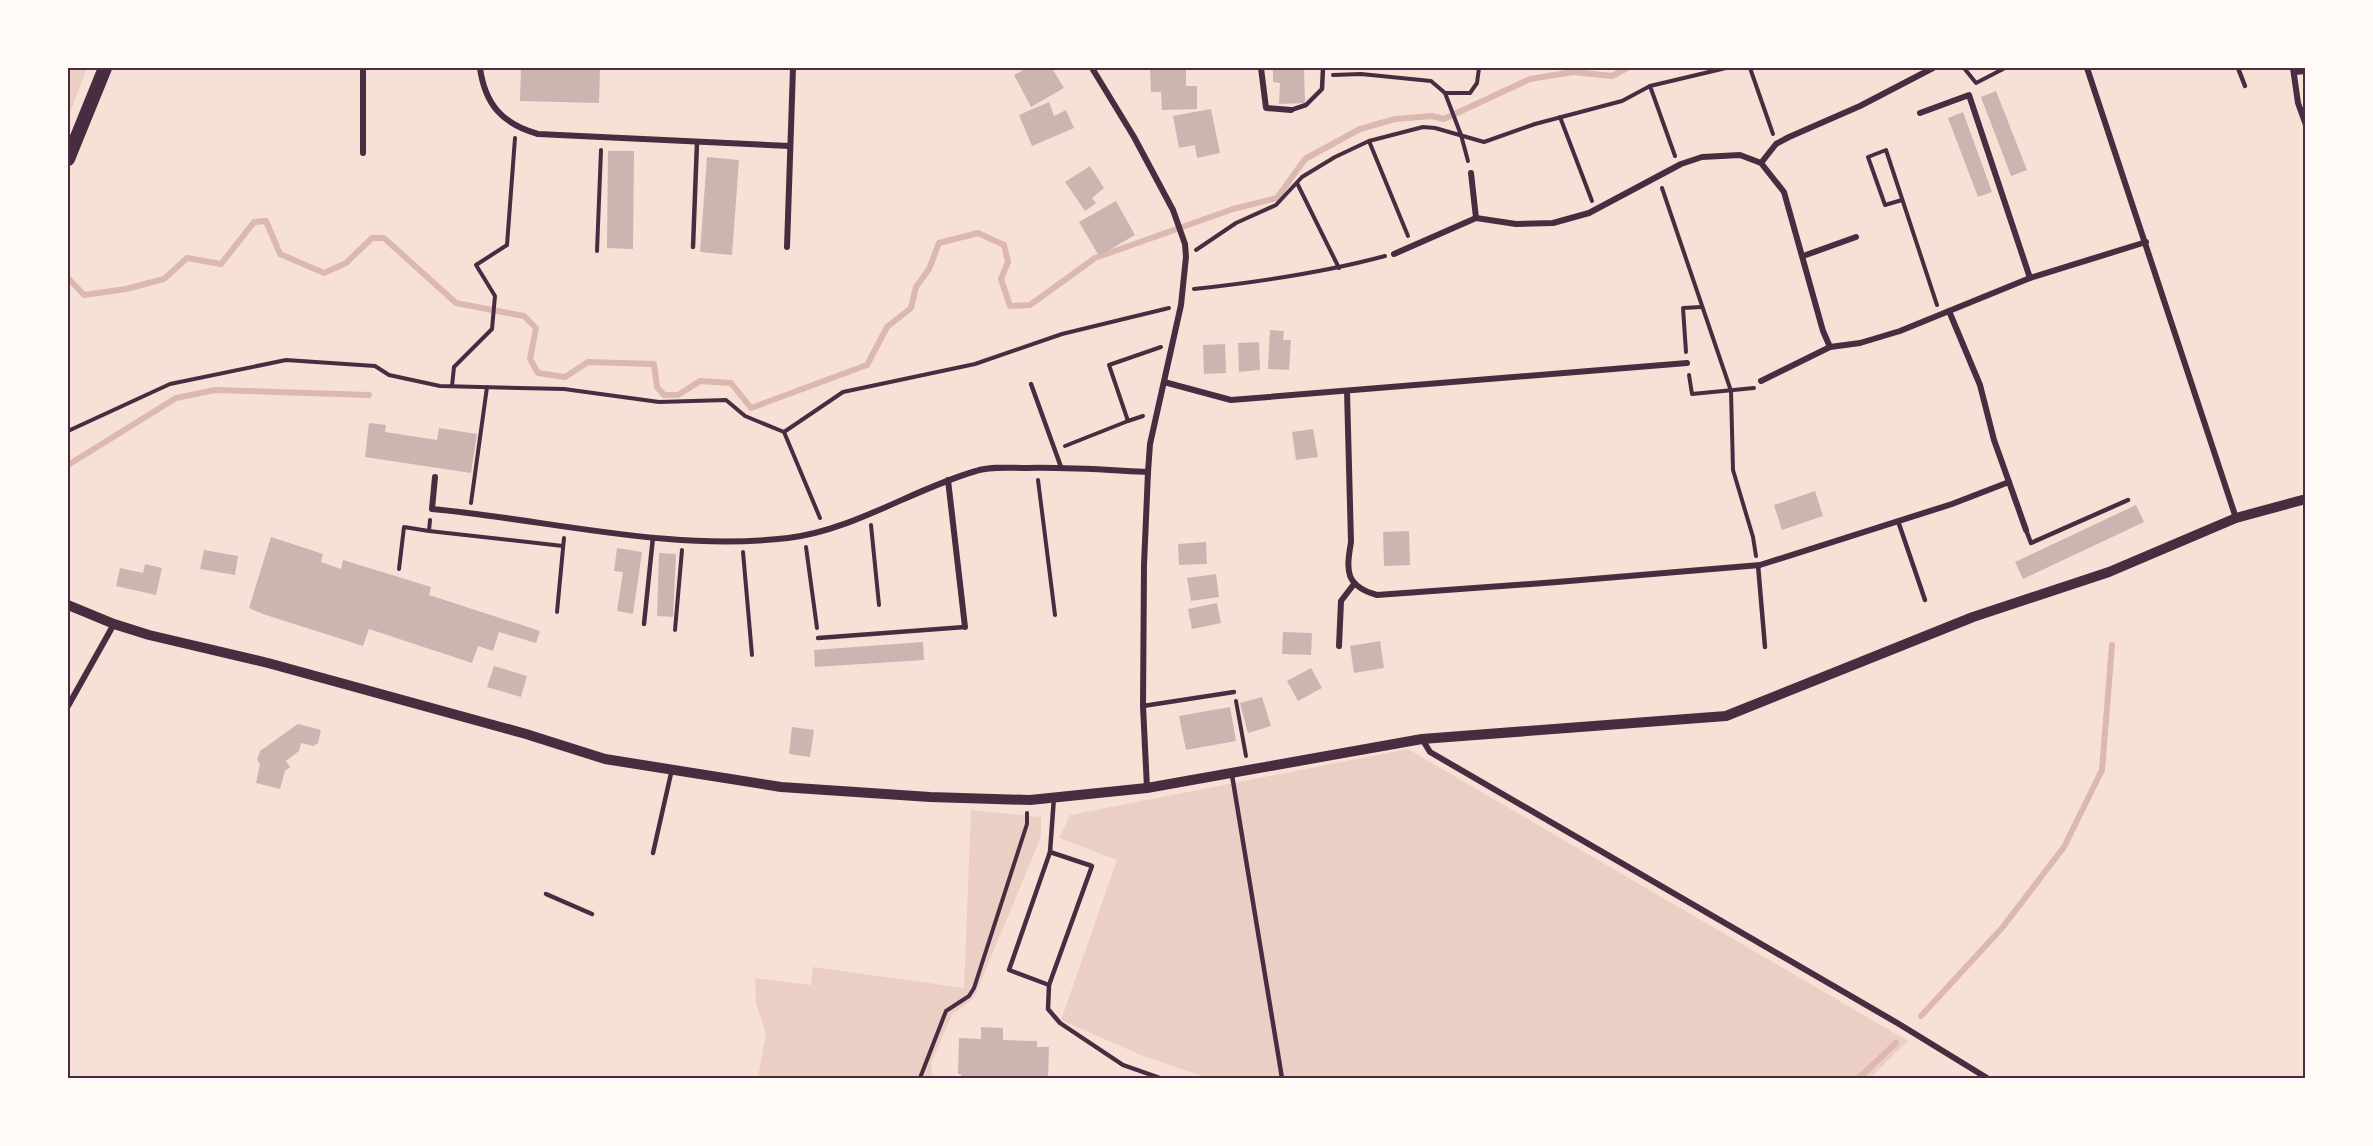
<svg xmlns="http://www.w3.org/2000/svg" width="2373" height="1146" viewBox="0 0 2373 1146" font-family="Inter,sans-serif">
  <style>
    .green { fill: #ebcfc5 }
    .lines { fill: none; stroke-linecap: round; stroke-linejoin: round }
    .stream { stroke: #dcb8b0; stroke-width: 6 }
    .building { fill: #ccb4b1 }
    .path { stroke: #4a2c40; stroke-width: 4 }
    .service { stroke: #4a2c40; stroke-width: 4.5 }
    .minor { stroke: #4a2c40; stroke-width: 6 }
    .tertiary { stroke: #4a2c40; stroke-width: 10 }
    .primary { stroke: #4a2c40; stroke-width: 14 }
    .neatline { fill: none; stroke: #4a2c40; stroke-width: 2 }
  </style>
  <rect width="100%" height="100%" fill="#f7e1d7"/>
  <g class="green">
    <path d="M 68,68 L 87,68 L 68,118 Z"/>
    <path d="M 1408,749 L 1908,1041 L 1870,1078 L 1208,1078 L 1143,1056 L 1061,1020 L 1117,860 L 1059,838 L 1070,815 Z"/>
    <path d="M 971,810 L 1041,817 L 1041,837 L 974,998 L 952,1015 L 931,1063 L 933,1078 L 758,1078 L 766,1033 L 756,1004 L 755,978 L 811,985 L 813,967 L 964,988 Z"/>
  </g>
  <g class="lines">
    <g class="stream">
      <path d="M 68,278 L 84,295 L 126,289 L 164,279 L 187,258 L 221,264 L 254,222 L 266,221 L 280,254 L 324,273 L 346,263 L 372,238 L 384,238 L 456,303 L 524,316 L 536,328 L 530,359 L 538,373 L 565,377 L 588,362 L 654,364 L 657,387 L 664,395 L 678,395 L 700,381 L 731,383 L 751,408 L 867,365 L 887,327 L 911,308 L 916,287 L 929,269 L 939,243 L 978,233 L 1004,245 L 1008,262 L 1001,279 L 1010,306 L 1030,305 L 1095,258 L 1233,209 L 1277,198 L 1305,159 L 1360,129 L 1395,119 L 1432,116 L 1444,119 L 1530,79 L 1573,72 L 1612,76 L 1627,68"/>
      <path d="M 68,465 L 176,398 L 215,390 L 369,395"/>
      <path d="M 1921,1016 L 2002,928 L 2064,847 L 2102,770 L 2112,645"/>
      <path d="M 1859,1078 L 1896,1043"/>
    </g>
  </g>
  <g class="building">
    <path d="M 521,68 L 600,69 L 599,103 L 520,101 Z"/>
    <path d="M 1027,68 L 1052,68 L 1064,88 L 1031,107 L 1014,75 Z"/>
    <path d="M 1150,68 L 1186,68 L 1186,86 L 1197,86 L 1197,109 L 1162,110 L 1161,92 L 1151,92 Z"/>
    <path d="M 1273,68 L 1304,68 L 1305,103 L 1279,104 L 1280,83 L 1273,82 Z"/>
    <path d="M 1996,91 L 2027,170 L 2011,176 L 1981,97 Z"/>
    <path d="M 1049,102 L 1054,116 L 1066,110 L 1074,128 L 1032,146 L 1019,115 Z"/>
    <path d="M 1211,109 L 1220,153 L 1197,158 L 1195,145 L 1179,148 L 1173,116 Z"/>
    <path d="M 1963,112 L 1992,192 L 1978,197 L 1948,118 Z"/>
    <path d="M 608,151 L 634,151 L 633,249 L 607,248 Z"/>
    <path d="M 707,157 L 739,160 L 732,255 L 700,252 Z"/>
    <path d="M 1090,166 L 1104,188 L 1092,198 L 1096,203 L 1085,211 L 1065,182 Z"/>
    <path d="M 1116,201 L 1135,235 L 1099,256 L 1079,222 Z"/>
    <path d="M 1270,330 L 1284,331 L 1283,340 L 1291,340 L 1289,370 L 1268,369 Z"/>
    <path d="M 1259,342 L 1260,370 L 1239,372 L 1238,343 Z"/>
    <path d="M 1225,344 L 1226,373 L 1204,374 L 1203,345 Z"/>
    <path d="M 369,423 L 386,425 L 385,432 L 437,440 L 439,428 L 477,434 L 471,473 L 365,457 Z"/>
    <path d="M 1313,429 L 1318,457 L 1296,460 L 1292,432 Z"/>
    <path d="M 1815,491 L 1823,516 L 1782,530 L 1774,505 Z"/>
    <path d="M 2136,505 L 2144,522 L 2023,579 L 2015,562 Z"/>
    <path d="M 1409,531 L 1410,565 L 1384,566 L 1383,532 Z"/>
    <path d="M 271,537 L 323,554 L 321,562 L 341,569 L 343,560 L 431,587 L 429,595 L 540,631 L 536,643 L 499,632 L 493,651 L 478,646 L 472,663 L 369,629 L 363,646 L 263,614 L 249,608 Z"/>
    <path d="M 1206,542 L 1207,564 L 1179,565 L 1178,544 Z"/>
    <path d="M 617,548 L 642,552 L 633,614 L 617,611 L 623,572 L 614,571 Z"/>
    <path d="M 204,550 L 238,556 L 235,575 L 200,569 Z"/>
    <path d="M 659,553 L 676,554 L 673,617 L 657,616 Z"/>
    <path d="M 145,564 L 162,568 L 156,595 L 116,586 L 120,568 L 143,573 Z"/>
    <path d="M 1216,574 L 1219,597 L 1191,601 L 1187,578 Z"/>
    <path d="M 1217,603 L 1221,623 L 1192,629 L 1188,609 Z"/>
    <path d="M 1283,632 L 1312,633 L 1311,655 L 1282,654 Z"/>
    <path d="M 1380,641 L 1384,668 L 1354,673 L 1350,646 Z"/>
    <path d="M 923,642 L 924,660 L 815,667 L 814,650 Z"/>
    <path d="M 494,666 L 527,676 L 521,697 L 487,687 Z"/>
    <path d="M 1311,668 L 1322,688 L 1298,701 L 1287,681 Z"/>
    <path d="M 1262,697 L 1271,726 L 1248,733 L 1240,703 Z"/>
    <path d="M 1230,707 L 1236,741 L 1186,750 L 1179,716 Z"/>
    <path d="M 298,724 L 321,730 L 318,743 L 313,746 L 301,743 L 299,751 L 286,761 L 290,767 L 285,771 L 280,789 L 256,783 L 260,764 L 257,760 L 260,751 Z"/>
    <path d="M 792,727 L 814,730 L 810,757 L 789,754 Z"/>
    <path d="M 981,1027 L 1003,1028 L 1003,1040 L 1037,1041 L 1037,1047 L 1049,1047 L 1048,1078 L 961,1078 L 961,1074 L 958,1074 L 959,1038 L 981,1039 Z"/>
  </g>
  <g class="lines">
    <g class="path">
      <path d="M 1750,68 L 1773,134"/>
      <path d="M 1964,68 L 1976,83 L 2005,68"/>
      <path d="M 1333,75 L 1361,74 L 1431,81 L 1445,93 L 1470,93 L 1477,83 L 1479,68"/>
      <path d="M 1650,86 L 1726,68"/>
      <path d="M 1445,93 L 1461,135 L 1468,161"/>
      <path d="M 1560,117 L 1592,201"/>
      <path d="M 1369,141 L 1408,236"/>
      <path d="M 1297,183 L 1339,268"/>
      <path d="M 1662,188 L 1731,391 L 1733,470 L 1753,537 L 1756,556"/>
      <path d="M 1902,200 L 1885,205 L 1868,157 L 1886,150 L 1937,305"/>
      <path d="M 1196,250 L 1236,223 L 1276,205 L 1302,177 L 1335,157 L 1369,141 L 1423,127 L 1435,128 L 1484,142 L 1535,124 L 1622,101 L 1650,86 L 1675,156"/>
      <path d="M 597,251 L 601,150"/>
      <path d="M 1194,289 C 1259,282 1322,273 1385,256"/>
      <path d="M 1686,352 L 1683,308 L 1701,307"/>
      <path d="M 1689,375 L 1692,394 L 1754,388"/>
      <path d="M 452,386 L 454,367 L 492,329 L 495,296 L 476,265 L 507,245 L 515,138"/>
      <path d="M 1143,416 L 1128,421 L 1109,365 L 1161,347"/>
      <path d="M 68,431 L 170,384 L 286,360 L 375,366 L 389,375 L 440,386 L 564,389 L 659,402 L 726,400 L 745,416 L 784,432 L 843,392 L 975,364 L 1062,334 L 1169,308"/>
      <path d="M 784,432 L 820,518"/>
      <path d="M 1065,446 L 1128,421"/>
      <path d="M 1038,480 L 1055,615"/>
      <path d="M 471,503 L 487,387"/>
      <path d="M 430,520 L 429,531 L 563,546"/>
      <path d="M 871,525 L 879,605"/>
      <path d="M 806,547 L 817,628"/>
      <path d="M 743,552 L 752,655"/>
      <path d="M 399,569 L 404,527 L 429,531"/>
      <path d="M 557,612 L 564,538"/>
      <path d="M 675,630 L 682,550"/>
      <path d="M 1236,701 L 1246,756"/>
      <path d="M 920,1078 L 946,1011 L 969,996 L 974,988 L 1027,824 L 1027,813"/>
    </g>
    <g class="service">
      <path d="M 2238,68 L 2245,86"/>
      <path d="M 1291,110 L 1306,105 L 1322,89 L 1323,68"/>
      <path d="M 693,247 L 697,142"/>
      <path d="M 1031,384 L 1061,467"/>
      <path d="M 1898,521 L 1925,600"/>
      <path d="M 2026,530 L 2031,543 L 2128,500"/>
      <path d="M 1758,565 L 1765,647"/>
      <path d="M 644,624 L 653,537"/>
      <path d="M 818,638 L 965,627"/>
      <path d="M 1143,706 L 1234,692"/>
      <path d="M 1232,775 L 1282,1078"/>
      <path d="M 1054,797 L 1050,852 L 1009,970 L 1049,985 L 1048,1009 L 1060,1023 L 1123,1065 L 1160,1078"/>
      <path d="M 653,853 L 672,769"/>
      <path d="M 546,894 L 592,914"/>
      <path d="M 1049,985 L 1092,866 L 1050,852"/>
    </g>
    <g class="minor">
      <path d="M 480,68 C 485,104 502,124 538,134 L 790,146"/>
      <path d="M 1092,68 L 1134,137 L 1173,210 L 1185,244 L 1186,257 L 1181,305 L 1150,444 L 1148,472 L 1144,565 L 1143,706 L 1147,788"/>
      <path d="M 1261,68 L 1266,108 L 1291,110"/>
      <path d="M 2087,68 L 2236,518"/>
      <path d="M 2293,68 L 2298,103 L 2306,125"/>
      <path d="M 2294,72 L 2306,71"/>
      <path d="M 1920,113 L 1969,95 L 2030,278"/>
      <path d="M 363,153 L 363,68"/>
      <path d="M 1761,163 L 1776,144 L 1789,137 L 1860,106 L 1933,68"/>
      <path d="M 1471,173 L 1476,218"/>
      <path d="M 787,247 L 793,68"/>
      <path d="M 1394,254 L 1476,218 L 1516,224 L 1553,223 L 1589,213 L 1681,164 L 1702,157 L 1740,155 L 1761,163 L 1784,192 L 1823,331 L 1830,347"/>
      <path d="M 1803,256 L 1856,237"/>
      <path d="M 1761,381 L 1830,347 L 1860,343 L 1900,331 L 2030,278 L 2146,242"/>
      <path d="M 1164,382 L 1231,400 L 1687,363"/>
      <path d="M 1347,391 L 1351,542 C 1346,571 1345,586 1377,595 L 1557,582 L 1760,565 L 1952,504 L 2009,482 L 1994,440 L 1980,385 L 1949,311"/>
      <path d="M 435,477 L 432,509 C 550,520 669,552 788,538 C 854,530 913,489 976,471 C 991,466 1010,468 1026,468 C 1067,467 1107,470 1148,472"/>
      <path d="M 948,480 L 965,627"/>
      <path d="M 2009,482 L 2026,530"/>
      <path d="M 1339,646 L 1341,601 L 1354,584"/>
      <path d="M 68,706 L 114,624"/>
      <path d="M 1422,739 L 1430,752 L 1899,1024 L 1987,1078"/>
    </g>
    <path class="tertiary" d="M 68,605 L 114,624 L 149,635 L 268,663 L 526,734 L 605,759 L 781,787 L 930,797 L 1030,800 L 1147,788 L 1422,739 L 1726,716 L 1973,617 L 2109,572 L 2236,518 L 2306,499"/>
    <path class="primary" d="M 68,159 L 105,68"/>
  </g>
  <rect width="2373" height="1146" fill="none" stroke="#fffaf5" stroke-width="138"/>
  <rect x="69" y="69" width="2235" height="1008" class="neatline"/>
</svg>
